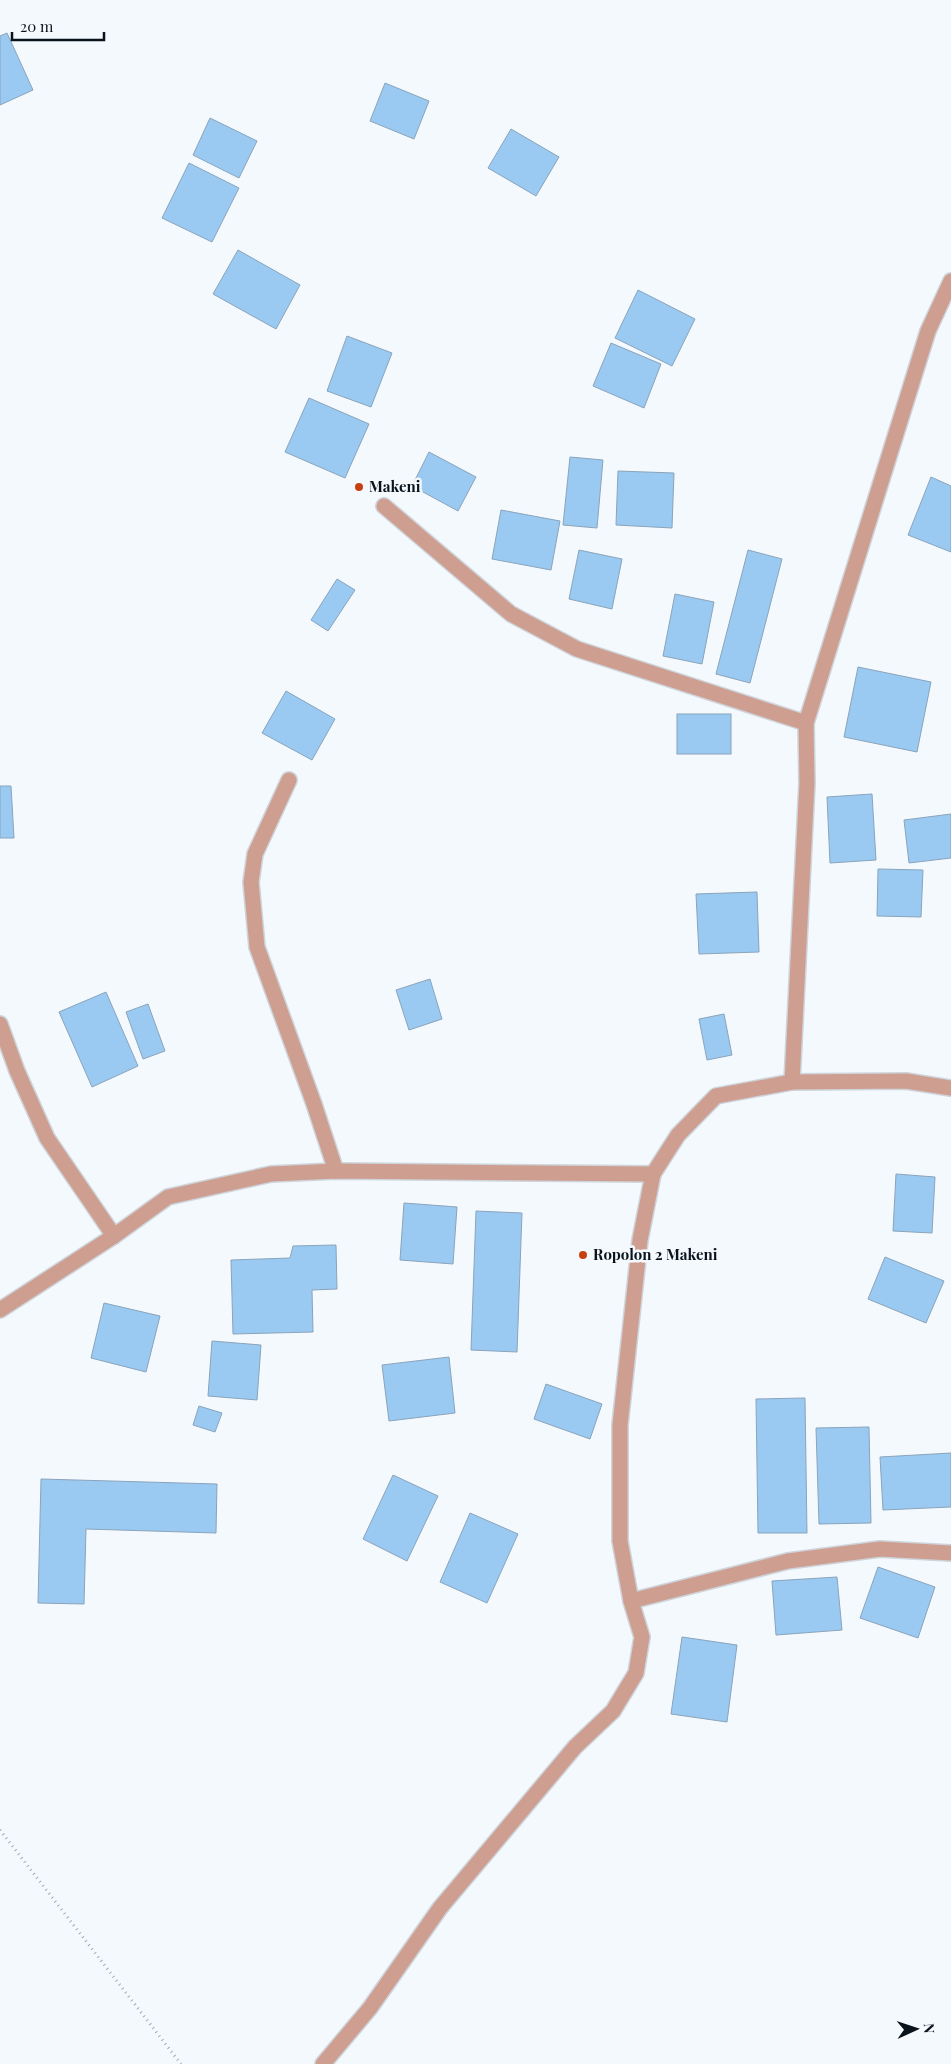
<svg xmlns="http://www.w3.org/2000/svg" width="951" height="2064" viewBox="0 0 951 2064" font-family="'Playfair Display',serif">
  <style>
    .building { fill: #9ac9f1; stroke: #8aa4bb }
    .lines { fill: none; stroke-linecap: round; stroke-linejoin: round }
    .minor-casing { stroke: #ced4da; stroke-width: 18 }
    .path { stroke: #a3aab0; stroke-width: 3; stroke-dasharray: 1 4; stroke-linecap: butt }
    .minor { stroke: #ce9e90; stroke-width: 15 }
    .poi-dot { fill: #c8400f; stroke: #f4f9fe; stroke-width: 2 }
    .labels { text-anchor: middle; stroke-width: 5; stroke-linejoin: round; paint-order: stroke }
    .poi-label { font-size: 15px; font-weight: bold; fill: #09131b; stroke: #f4f9fe; text-anchor: start }
  </style>
  <rect width="100%" height="100%" fill="#f4f9fe"/>
  <g class="building">
    <path d="M 7,33 L 33,90 L 0,105 L 0,36 Z"/>
    <path d="M 385,83 L 429,101 L 414,139 L 370,121 Z"/>
    <path d="M 210,118 L 257,141 L 239,178 L 193,155 Z"/>
    <path d="M 511,129 L 559,157 L 536,196 L 488,168 Z"/>
    <path d="M 189,163 L 239,188 L 212,242 L 162,218 Z"/>
    <path d="M 238,250 L 300,285 L 276,329 L 213,294 Z"/>
    <path d="M 638,290 L 695,319 L 672,366 L 615,338 Z"/>
    <path d="M 347,336 L 392,353 L 371,407 L 327,391 Z"/>
    <path d="M 611,343 L 661,364 L 644,408 L 593,386 Z"/>
    <path d="M 309,398 L 369,424 L 345,478 L 285,452 Z"/>
    <path d="M 429,452 L 476,477 L 458,511 L 412,486 Z"/>
    <path d="M 570,457 L 603,460 L 597,528 L 563,525 Z"/>
    <path d="M 618,471 L 674,473 L 672,528 L 616,525 Z"/>
    <path d="M 931,477 L 951,486 L 951,552 L 908,535 Z"/>
    <path d="M 501,510 L 560,521 L 551,570 L 492,559 Z"/>
    <path d="M 579,550 L 622,559 L 612,609 L 569,599 Z"/>
    <path d="M 748,550 L 782,559 L 750,683 L 716,674 Z"/>
    <path d="M 337,579 L 355,590 L 328,631 L 311,620 Z"/>
    <path d="M 675,594 L 714,602 L 702,664 L 663,656 Z"/>
    <path d="M 858,667 L 931,682 L 917,752 L 844,737 Z"/>
    <path d="M 286,691 L 335,719 L 312,760 L 262,733 Z"/>
    <rect x="677" y="714" width="54" height="40"/>
    <path d="M 0,786 L 11,786 L 14,838 L 0,838 Z"/>
    <path d="M 872,794 L 876,860 L 830,863 L 827,797 Z"/>
    <path d="M 951,814 L 951,858 L 909,863 L 904,820 Z"/>
    <path d="M 878,869 L 923,870 L 921,917 L 877,916 Z"/>
    <path d="M 757,892 L 759,952 L 699,954 L 696,894 Z"/>
    <path d="M 430,979 L 442,1019 L 409,1030 L 396,990 Z"/>
    <path d="M 106,992 L 138,1066 L 92,1087 L 59,1012 Z"/>
    <path d="M 148,1004 L 165,1051 L 143,1059 L 126,1012 Z"/>
    <path d="M 724,1014 L 732,1055 L 707,1060 L 699,1019 Z"/>
    <path d="M 896,1174 L 935,1177 L 932,1233 L 893,1231 Z"/>
    <path d="M 404,1203 L 457,1207 L 453,1264 L 400,1260 Z"/>
    <path d="M 476,1211 L 522,1213 L 517,1352 L 471,1350 Z"/>
    <path d="M 336,1245 L 337,1289 L 312,1290 L 313,1332 L 233,1334 L 231,1260 L 290,1258 L 293,1246 Z"/>
    <path d="M 885,1257 L 944,1281 L 926,1323 L 868,1299 Z"/>
    <path d="M 104,1303 L 160,1316 L 146,1372 L 91,1358 Z"/>
    <path d="M 212,1341 L 261,1345 L 257,1400 L 208,1396 Z"/>
    <path d="M 449,1357 L 455,1413 L 389,1421 L 382,1365 Z"/>
    <path d="M 546,1384 L 602,1404 L 590,1439 L 534,1419 Z"/>
    <path d="M 805,1398 L 807,1533 L 758,1533 L 756,1399 Z"/>
    <path d="M 199,1406 L 222,1413 L 215,1432 L 193,1425 Z"/>
    <path d="M 869,1427 L 871,1523 L 819,1524 L 816,1428 Z"/>
    <path d="M 951,1453 L 951,1507 L 883,1510 L 880,1457 Z"/>
    <path d="M 393,1475 L 438,1496 L 407,1561 L 363,1539 Z"/>
    <path d="M 41,1479 L 217,1484 L 216,1533 L 86,1529 L 84,1604 L 38,1603 Z"/>
    <path d="M 470,1513 L 518,1534 L 487,1603 L 440,1582 Z"/>
    <path d="M 878,1567 L 935,1587 L 918,1638 L 860,1618 Z"/>
    <path d="M 837,1577 L 842,1630 L 776,1635 L 772,1581 Z"/>
    <path d="M 682,1637 L 737,1645 L 727,1722 L 671,1714 Z"/>
  </g>
  <g class="lines">
    <g class="minor-casing">
      <g id="minor">
        <path d="M 384,506 L 511,614 L 577,649 L 806,723"/>
        <path d="M 289,780 L 255,854 L 251,882 L 257,947 L 314,1104 L 336,1171"/>
        <path d="M 0,1024 L 17,1071 L 47,1138 L 114,1236"/>
        <path d="M 792,1082 L 807,783 L 806,723 L 928,331 L 951,281"/>
        <path d="M 0,1310 L 114,1236 L 168,1197 L 271,1174 L 336,1171 L 653,1174"/>
        <path d="M 631,1601 L 788,1561 L 880,1549 L 951,1553"/>
        <path d="M 323,2064 L 370,2008 L 440,1908 L 575,1747 L 613,1711 L 636,1673 L 642,1637 L 631,1601 L 620,1541 L 620,1425 L 640,1240 L 653,1174 L 678,1135 L 716,1096 L 792,1082 L 906,1081 L 951,1088"/>
      </g>
    </g>
    <path class="path" d="M 0,1830 L 181,2064"/>
    <use href="#minor" class="minor"/>
  </g>
  <g class="poi-dot">
    <circle cx="359" cy="487" r="5"/>
    <circle cx="583" cy="1255" r="5"/>
  </g>
  <g class="labels">
    <g class="poi-label">
      <text x="369" y="492">Makeni</text>
      <text x="593" y="1260">Ropolon 2 Makeni</text>
    </g>
  </g>
  <g transform="translate(916 2029) rotate(87)" stroke="#f4f9fe" stroke-width="4" paint-order="stroke">
  <path d="M0-4L9 19L0 12L-9 19Z" fill="#09131b"/>
  <text y="-8" font-size="14" font-weight="bold" text-anchor="middle" fill="#09131b">N</text>
  </g>
  <path d="M12 32v8h92v-8" fill="none" stroke="#09131b" stroke-width="2.5"/>
  <text x="20" y="32" font-size="15" fill="#09131b" stroke="#f4f9fe" stroke-width="4" paint-order="stroke">20 m</text>
</svg>
